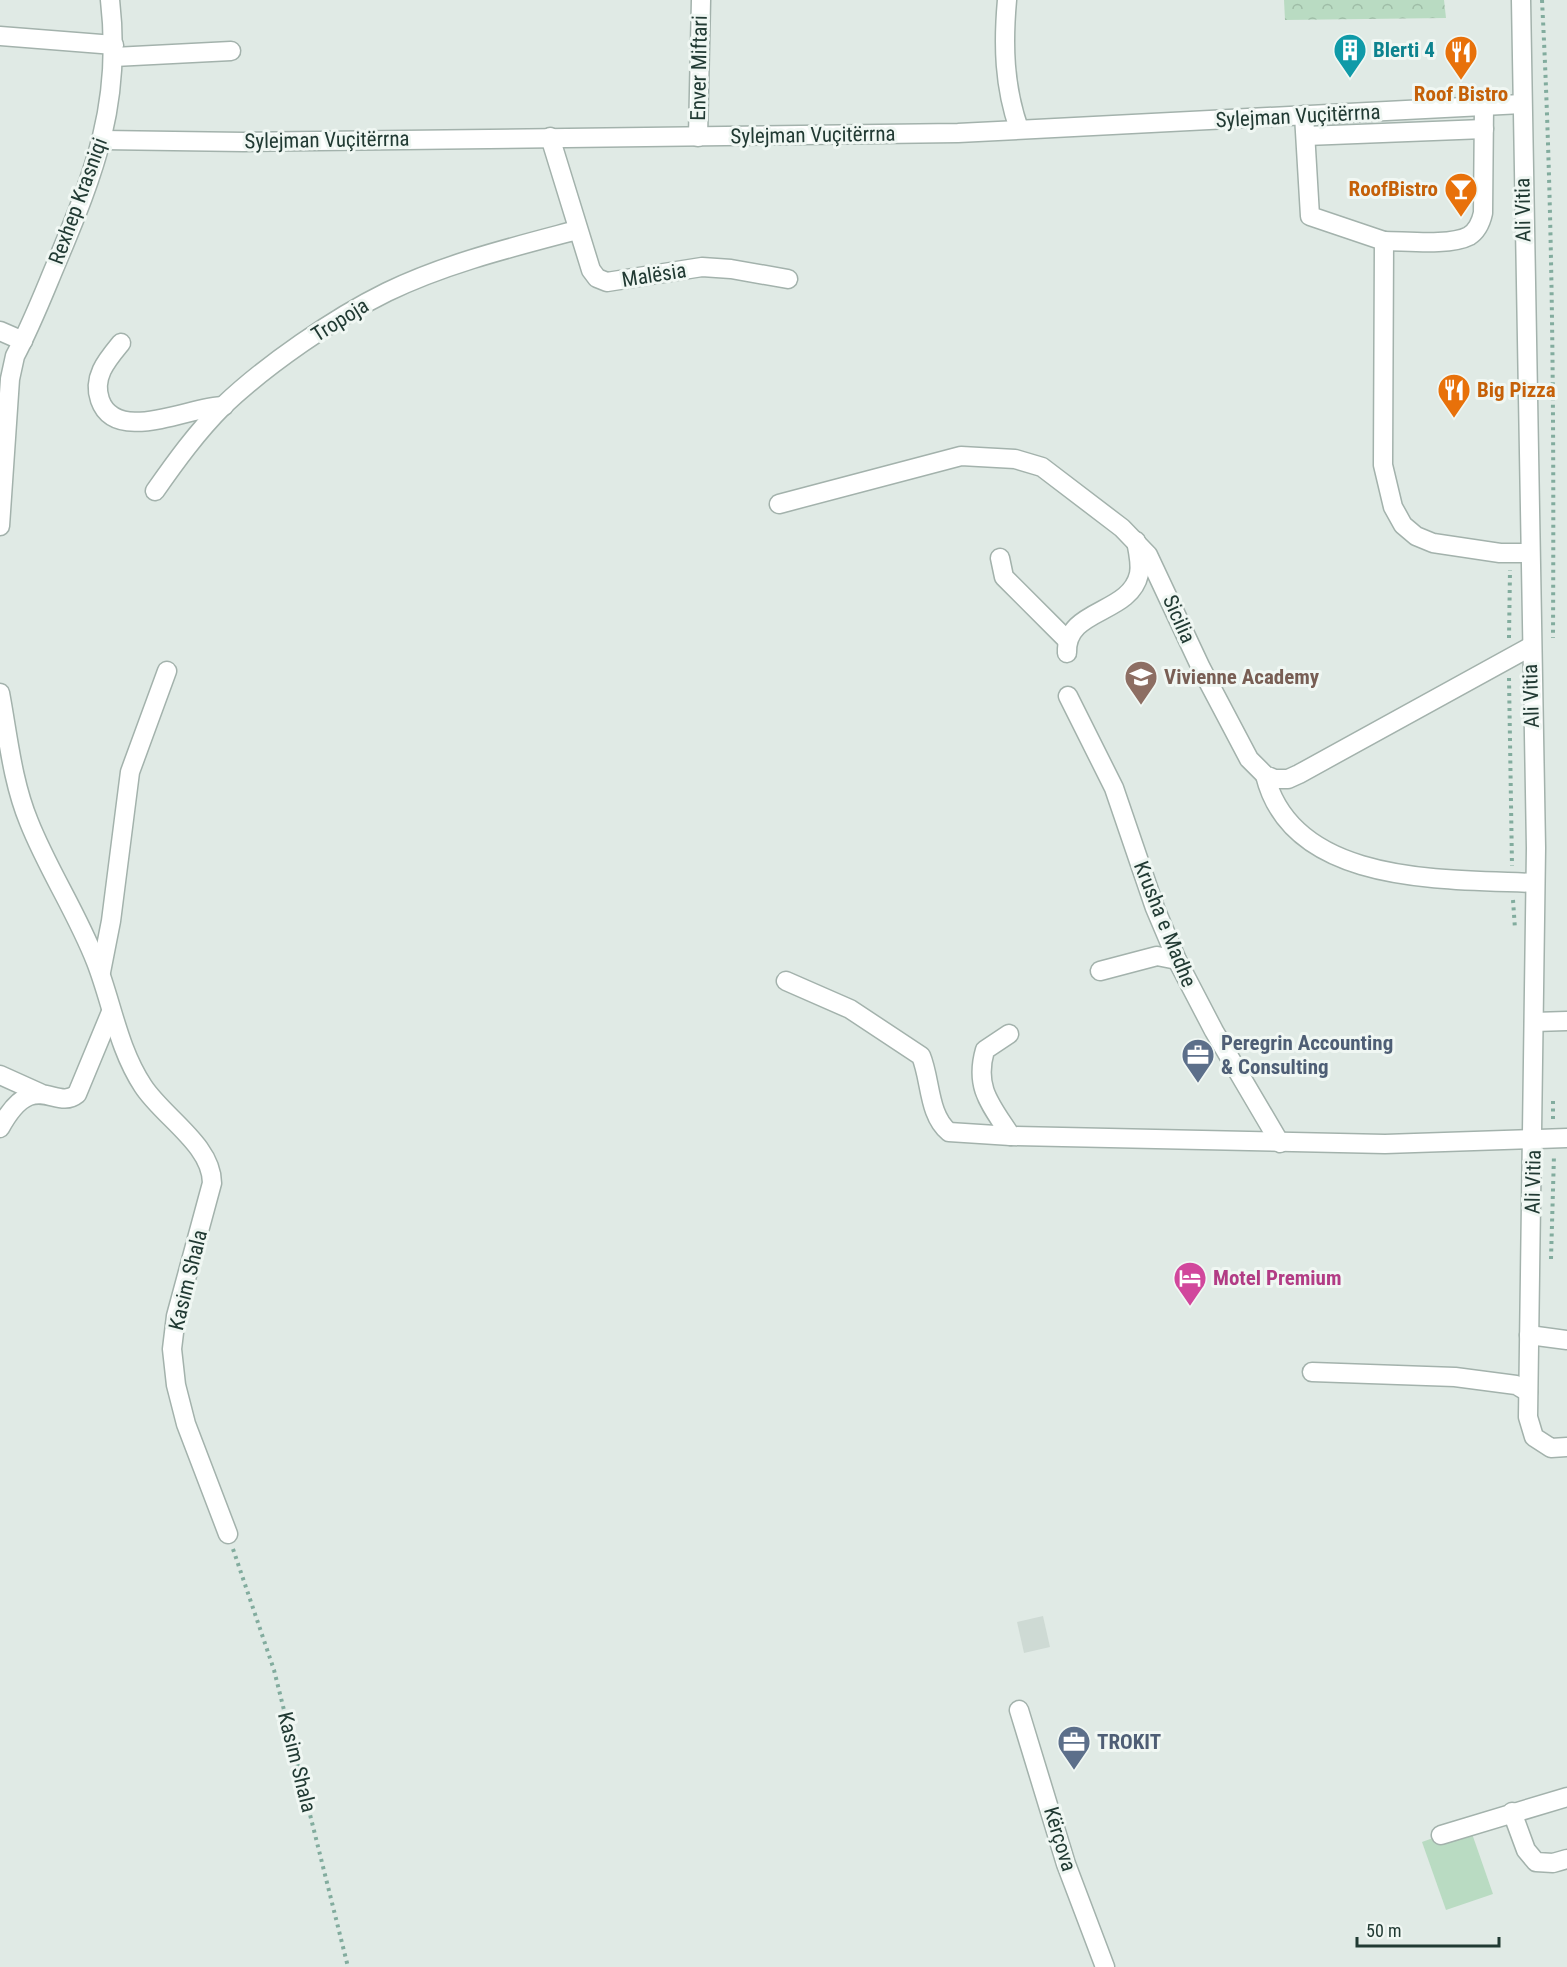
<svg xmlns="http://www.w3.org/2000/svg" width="1567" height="1967" viewBox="0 0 1567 1967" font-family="'Roboto Condensed',sans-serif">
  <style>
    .built { fill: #cedad4 }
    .forest { fill: url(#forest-crowns) }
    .pitch { fill: #b9dbc2 }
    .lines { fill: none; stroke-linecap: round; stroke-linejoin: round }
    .minor-casing { stroke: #a3b2ac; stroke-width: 21 }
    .path { stroke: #82ac9e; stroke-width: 4; stroke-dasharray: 3 4.5; stroke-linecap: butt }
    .minor { stroke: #fff; stroke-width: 18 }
    .labels { text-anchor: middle; stroke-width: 6; stroke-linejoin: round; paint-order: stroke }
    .culture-label { font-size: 21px; font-weight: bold; fill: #0d838f; stroke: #f0f7f3; text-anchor: start }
    .street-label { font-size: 21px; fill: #213a33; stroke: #f0f7f3 }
    .food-label { font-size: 21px; font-weight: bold; fill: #c56008; stroke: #f0f7f3 }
    .education-label { font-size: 21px; font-weight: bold; fill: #785e54; stroke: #f0f7f3; text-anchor: start }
    .service-label { font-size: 21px; font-weight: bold; fill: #4e5e75; stroke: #f0f7f3; text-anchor: start }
    .hotel-label { font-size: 21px; font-weight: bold; fill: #b23c85; stroke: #f0f7f3; text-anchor: start }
  </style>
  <defs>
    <pattern id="forest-crowns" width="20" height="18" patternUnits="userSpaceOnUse" patternTransform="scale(1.5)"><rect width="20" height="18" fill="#b9dbc2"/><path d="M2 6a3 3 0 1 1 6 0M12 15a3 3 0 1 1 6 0" fill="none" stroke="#9fbda7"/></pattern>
  </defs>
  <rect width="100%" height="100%" fill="#e0eae5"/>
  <path class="built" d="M 1043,1616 L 1050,1647 L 1024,1653 L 1017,1622 Z"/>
  <path class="forest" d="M 1284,0 L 1444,0 L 1446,18 L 1285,20 Z"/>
  <path class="pitch" d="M 1469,1825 L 1493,1894 L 1446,1910 L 1422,1842 Z"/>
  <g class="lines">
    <g class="minor-casing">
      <g id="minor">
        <path d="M 1007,0 C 1003,45 1004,86 1019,129"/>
        <path d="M 1521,0 L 1536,848 L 1528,1417 L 1534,1437 L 1551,1448 L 1567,1447"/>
        <path d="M 0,36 L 114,45"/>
        <path d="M 114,57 L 231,51"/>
        <path d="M 1304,115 L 1310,216 L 1384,241 L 1383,465 L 1393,507 L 1403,525 L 1416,536 L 1433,543 L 1500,553 L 1530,553"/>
        <path d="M 1306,136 L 1484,129"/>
        <path d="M 550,137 L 591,270 L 597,278 L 607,282 L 702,267 L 731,269 L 788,279"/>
        <path d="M 698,137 L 701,0"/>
        <path d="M 103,140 L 244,142 L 958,133 L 1522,104"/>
        <path d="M 1384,241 C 1406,241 1450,246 1469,236 C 1477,231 1481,222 1483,213 L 1484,106"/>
        <path d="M 0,331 L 23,341"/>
        <path d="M 121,343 C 107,360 92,377 100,400 C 116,446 193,405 224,406"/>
        <path d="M 155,491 C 176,461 197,432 223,406 C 266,365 334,318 387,292 C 447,263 513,247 577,230"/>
        <path d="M 779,504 L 961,456 L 1015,459 L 1042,467 L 1122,528 L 1148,555 L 1201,668 L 1249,759 L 1265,775 L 1275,779 L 1288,779 L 1299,774 L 1530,647"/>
        <path d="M 0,526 L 10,379 L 15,356 C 31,326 43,295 56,264 C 95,171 122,103 110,0"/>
        <path d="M 1000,558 L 1004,577 L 1067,640"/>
        <path d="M 1067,653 C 1065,608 1130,615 1139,574 C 1141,564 1138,551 1136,541"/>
        <path d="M 0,693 C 8,735 12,781 29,822 C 48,870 77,913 96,962 C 112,1003 118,1048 143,1086 C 163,1117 212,1145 212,1183 L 176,1316 L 172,1349 L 176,1385 L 186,1424 L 228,1534"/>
        <path d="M 1068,696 L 1114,788 L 1155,908 L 1177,960 L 1214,1031 L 1280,1143"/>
        <path d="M 1265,775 C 1292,886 1445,879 1535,883"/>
        <path d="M 1100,971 L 1157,956 L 1177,960"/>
        <path d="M 101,972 L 111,921 L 130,772 L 167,671"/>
        <path d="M 786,981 L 850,1009 L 921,1056 C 931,1080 928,1115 949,1132 L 1011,1136 L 1385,1144 L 1567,1138"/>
        <path d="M 1534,1022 L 1567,1021"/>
        <path d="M 1009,1034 L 985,1050 C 974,1088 991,1105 1011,1136"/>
        <path d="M 0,1075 L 40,1093"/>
        <path d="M 0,1128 C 34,1066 55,1112 77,1094 L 111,1012"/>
        <path d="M 1529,1335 L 1567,1340"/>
        <path d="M 1312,1372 L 1455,1377 L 1516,1385 L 1528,1392"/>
        <path d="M 1019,1710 L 1066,1864 L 1105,1967"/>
        <path d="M 1512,1812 L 1526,1850 L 1536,1862 L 1553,1863 L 1567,1859"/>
        <path d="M 1441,1835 L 1567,1797"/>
      </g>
    </g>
    <g class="path">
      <path d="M 1542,0 C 1553,213 1554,425 1553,638"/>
      <path d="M 1509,638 L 1510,570"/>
      <path d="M 1509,678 L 1512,866"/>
      <path d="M 1513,900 L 1515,929"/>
      <path d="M 1553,1101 L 1553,1121"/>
      <path d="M 1551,1259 L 1554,1155"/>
      <path d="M 233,1549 L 274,1670 L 348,1967"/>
    </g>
    <use href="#minor" class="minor"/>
  </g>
  <defs>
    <g id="building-pin" transform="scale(1.725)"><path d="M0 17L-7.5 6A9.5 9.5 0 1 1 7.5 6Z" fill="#0f9aa8" stroke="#f0f7f3"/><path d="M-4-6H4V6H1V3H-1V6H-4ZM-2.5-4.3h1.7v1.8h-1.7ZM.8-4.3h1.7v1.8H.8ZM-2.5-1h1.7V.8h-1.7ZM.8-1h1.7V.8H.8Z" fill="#fff"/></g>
    <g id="restaurant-pin" transform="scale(1.725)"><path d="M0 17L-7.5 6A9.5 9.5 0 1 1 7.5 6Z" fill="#e8710a" stroke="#f0f7f3"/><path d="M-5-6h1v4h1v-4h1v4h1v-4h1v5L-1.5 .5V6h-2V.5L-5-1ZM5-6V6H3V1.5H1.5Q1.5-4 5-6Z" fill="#fff"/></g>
    <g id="bar-pin" transform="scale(1.725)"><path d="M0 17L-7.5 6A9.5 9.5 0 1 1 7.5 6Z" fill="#e8710a" stroke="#f0f7f3"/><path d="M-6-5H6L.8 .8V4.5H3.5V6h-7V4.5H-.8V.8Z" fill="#fff"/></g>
    <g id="school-pin" transform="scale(1.725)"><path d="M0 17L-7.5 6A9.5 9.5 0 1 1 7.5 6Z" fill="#8d6e63" stroke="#f0f7f3"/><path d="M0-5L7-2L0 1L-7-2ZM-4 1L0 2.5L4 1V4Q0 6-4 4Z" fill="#fff"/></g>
    <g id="office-pin" transform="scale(1.725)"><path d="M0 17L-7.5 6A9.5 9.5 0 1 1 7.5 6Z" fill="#5c6f8a" stroke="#f0f7f3"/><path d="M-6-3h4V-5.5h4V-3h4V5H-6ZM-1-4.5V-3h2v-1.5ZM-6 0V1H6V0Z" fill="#fff"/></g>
    <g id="hotel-pin" transform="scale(1.725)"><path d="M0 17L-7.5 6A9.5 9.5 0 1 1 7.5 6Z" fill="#d1479c" stroke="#f0f7f3"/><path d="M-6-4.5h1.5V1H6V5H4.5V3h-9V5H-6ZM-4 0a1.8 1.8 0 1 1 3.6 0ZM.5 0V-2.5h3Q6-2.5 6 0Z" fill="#fff"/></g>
  </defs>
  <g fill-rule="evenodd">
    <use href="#building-pin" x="1350" y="50"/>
    <use href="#restaurant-pin" x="1461" y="52"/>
    <use href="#bar-pin" x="1461" y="189"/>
    <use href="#restaurant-pin" x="1454" y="390"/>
    <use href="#school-pin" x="1141" y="677"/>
    <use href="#office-pin" x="1198" y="1055"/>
    <use href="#hotel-pin" x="1190" y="1278"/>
    <use href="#office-pin" x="1074" y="1742"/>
  </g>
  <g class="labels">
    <g class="culture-label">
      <text x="1373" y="57">Blerti 4</text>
    </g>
    <g class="street-label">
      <text transform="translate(699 68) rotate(-89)" y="7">Enver Miftari</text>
      <text transform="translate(1298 116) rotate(-3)" y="7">Sylejman Vuçitërrna</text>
      <text transform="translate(813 135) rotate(-1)" y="7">Sylejman Vuçitërrna</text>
      <text transform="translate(327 140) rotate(-1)" y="7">Sylejman Vuçitërrna</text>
      <text transform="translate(78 201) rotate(-70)" y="7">Rexhep Krasniqi</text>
      <text transform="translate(1523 210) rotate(-91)" y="7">Ali Vitia</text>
      <text transform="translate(654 275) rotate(-9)" y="7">Malësia</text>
      <text transform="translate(340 320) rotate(-32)" y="7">Tropoja</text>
      <text transform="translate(1179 619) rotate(66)" y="7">Sicilia</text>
      <text transform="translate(1531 696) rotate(-92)" y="7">Ali Vitia</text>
      <text transform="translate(1165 924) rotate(68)" y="7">Krusha e Madhe</text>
      <text transform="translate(1533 1182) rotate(-89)" y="7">Ali Vitia</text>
      <text transform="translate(188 1280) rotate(-76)" y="7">Kasim Shala</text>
      <text transform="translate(297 1762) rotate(76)" y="7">Kasim Shala</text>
      <text transform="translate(1060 1839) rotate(73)" y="7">Kërçova</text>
    </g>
    <g class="food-label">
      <text x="1461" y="101">Roof Bistro</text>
      <text x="1438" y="196" text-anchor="end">RoofBistro</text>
      <text x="1477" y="397" text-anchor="start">Big Pizza</text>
    </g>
    <g class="education-label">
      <text x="1164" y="684">Vivienne Academy</text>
    </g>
    <g class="service-label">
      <text x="1221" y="1050">Peregrin Accounting<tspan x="1221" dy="24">&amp; Consulting</tspan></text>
      <text x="1097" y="1749">TROKIT</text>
    </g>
    <g class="hotel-label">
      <text x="1213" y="1285">Motel Premium</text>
    </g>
  </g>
  <path d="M1357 1937v9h142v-9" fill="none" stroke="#213a33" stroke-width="3"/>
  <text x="1366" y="1937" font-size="18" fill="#213a33" stroke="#f0f7f3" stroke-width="4.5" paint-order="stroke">50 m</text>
</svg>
